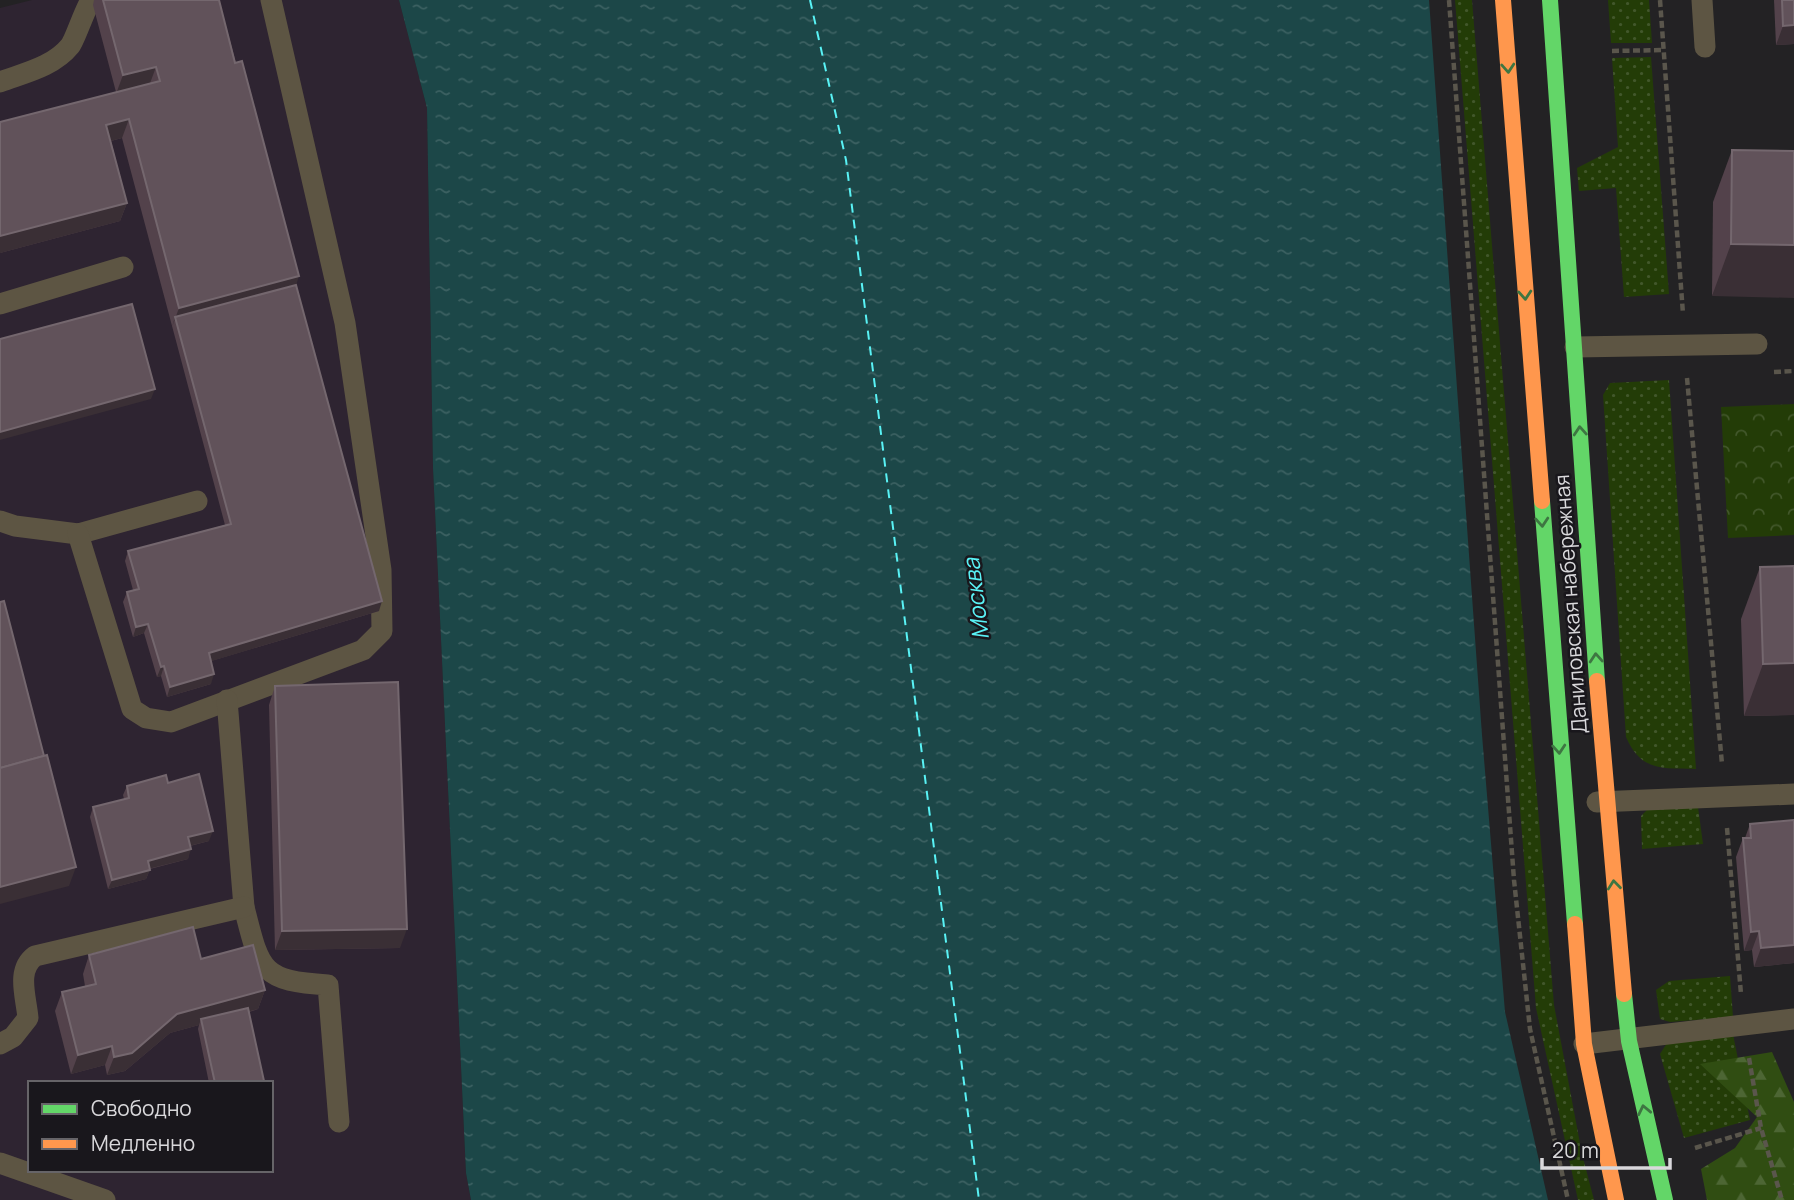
<svg xmlns="http://www.w3.org/2000/svg" width="1794" height="1200" viewBox="0 0 1794 1200" font-family="Manrope,sans-serif">
  <style>
    .commercial { fill: #2e2431; fill-rule: evenodd }
    .grass { fill: url(#grass-dots) }
    .forest { fill: url(#forest-firs) }
    .park { fill: url(#park-crowns) }
    .water { fill: url(#water-ripples) }
    .lines { fill: none; stroke-linecap: round; stroke-linejoin: round }
    .ferry { stroke: #59f2f5; stroke-width: 2; stroke-dasharray: 9 7; stroke-linecap: butt }
    .path { stroke: #5a564c; stroke-width: 4.5; stroke-dasharray: 7 3.5; stroke-linecap: butt }
    .lane { stroke: #5d5543; stroke-width: 21 }
    .fast { stroke: #63d668; stroke-width: 16 }
    .slow { stroke: #ff974d; stroke-width: 16 }
    .wall { fill: #53424b }
    .shaded-wall { fill: #3a2f35 }
    .building { fill: #61525a; stroke: #74676e; stroke-width: 2 }
    .oneway { stroke: #3e7642 }
    .labels { text-anchor: middle; stroke-width: 5; stroke-linejoin: round; paint-order: stroke }
    .street-label { font-size: 21px; fill: #d9d8db; stroke: #19171c }
    .water-label { font-size: 23px; font-style: italic; fill: #59f2f5; stroke: #19171c }
  </style>
  <defs>
    <pattern id="grass-dots" width="8" height="8" patternUnits="userSpaceOnUse" patternTransform="scale(1.75)"><rect width="8" height="8" fill="#233c07"/><path d="M2 2h.1M6 6h.1" fill="none" stroke="#42572b" stroke-width="1.8" stroke-linecap="round"/></pattern>
    <pattern id="forest-firs" width="22" height="20" patternUnits="userSpaceOnUse" patternTransform="scale(1.75)"><rect width="22" height="20" fill="#304d12"/><path d="M5 1l3.5 6h-7zM16 11l3.5 6h-7z" fill="#4d6634"/></pattern>
    <pattern id="park-crowns" width="20" height="18" patternUnits="userSpaceOnUse" patternTransform="scale(1.75)"><rect width="20" height="18" fill="#233c07"/><path d="M2 6a3 3 0 1 1 6 0M12 15a3 3 0 1 1 6 0" fill="none" stroke="#42572b"/></pattern>
    <pattern id="water-ripples" width="26" height="14" patternUnits="userSpaceOnUse" patternTransform="scale(1.75)"><rect width="26" height="14" fill="#1c4748"/><path d="M2 4q2-2 4 0t4 0M15 11q2-2 4 0t4 0" fill="none" stroke="#3c6162"/></pattern>
  </defs>
  <rect width="100%" height="100%" fill="#232224"/>
  <path class="commercial" d="M 32,0 L 399,0 L 427,108 L 433,468 L 466,1173 L 471,1200 L 0,1200 L 0,8 ZM 30,1083 L 271,1083 L 271,1170 L 30,1170 Z"/>
  <g class="grass">
    <path d="M 1455,0 L 1472,0 L 1554,1005 L 1582,1154 L 1594,1200 L 1578,1200 L 1536,1008 Z"/>
    <path d="M 1608,0 L 1649,0 L 1652,43 L 1611,43 Z"/>
    <path d="M 1651,57 L 1669,294 L 1624,297 L 1616,188 L 1579,191 L 1577,168 L 1618,147 L 1612,58 Z"/>
    <path d="M 1669,380 L 1696,769 C 1663,768 1641,772 1626,737 L 1603,395 L 1610,383 Z"/>
    <path d="M 1698,807 L 1703,844 L 1642,849 L 1641,816 L 1649,808 Z"/>
    <path d="M 1730,976 L 1733,1017 L 1670,1022 L 1660,1019 L 1656,990 L 1669,981 Z"/>
    <path d="M 1733,1034 L 1750,1120 L 1684,1138 L 1660,1054 L 1667,1043 Z"/>
  </g>
  <path class="forest" d="M 1772,1052 L 1794,1102 L 1794,1200 L 1707,1200 L 1701,1169 L 1735,1148 L 1757,1117 L 1700,1064 Z"/>
  <path class="park" d="M 1794,404 L 1794,535 L 1728,538 L 1721,407 Z"/>
  <path class="water" d="M 399,0 L 1429,0 L 1482,735 L 1505,1012 L 1548,1200 L 471,1200 L 466,1173 L 433,468 L 427,108 Z"/>
  <g class="lines">
    <path class="ferry" d="M 810,0 L 846,160 L 979,1200"/>
    <g class="path">
      <path d="M 1449,0 L 1514,880 L 1530,1029 L 1568,1200"/>
      <path d="M 1660,0 L 1683,314"/>
      <path d="M 1612,51 L 1664,50"/>
      <path d="M 1774,372 L 1794,371"/>
      <path d="M 1687,378 L 1722,764"/>
      <path d="M 1727,828 L 1741,994"/>
      <path d="M 1749,1058 L 1761,1128 L 1782,1200"/>
      <path d="M 1695,1148 L 1761,1128"/>
    </g>
    <g class="lane">
      <path d="M 1702,0 L 1705,47"/>
      <path d="M 0,82 C 24,73 53,67 70,46 C 75,40 84,11 91,0"/>
      <path d="M 0,304 L 123,267"/>
      <path d="M 1575,347 L 1757,344"/>
      <path d="M 0,521 L 15,526 L 78,534 L 197,501"/>
      <path d="M 78,534 L 132,709 L 146,718 L 171,722 L 363,650 L 382,631 L 381,570 L 345,323 L 271,0"/>
      <path d="M 227,700 L 244,907 C 260,970 260,981 328,985 L 339,1122"/>
      <path d="M 1597,802 L 1794,794"/>
      <path d="M 0,1044 L 13,1037 L 28,1018 C 26,996 16,970 35,956 L 244,907"/>
      <path d="M 1584,1044 L 1794,1019"/>
      <path d="M 0,1163 L 105,1200"/>
    </g>
    <g class="fast">
      <path d="M 1550,0 L 1597,681"/>
      <path d="M 1542,501 L 1575,924"/>
      <path d="M 1624,994 L 1629,1041 L 1665,1200"/>
    </g>
    <g class="slow">
      <path d="M 1503,0 L 1542,501"/>
      <path d="M 1597,681 L 1624,994"/>
      <path d="M 1575,924 L 1584,1044 L 1616,1200"/>
    </g>
  </g>
  <g class="wall">
    <path d="M 94,0 L 219,0 L 296,285 L 379,611 L 211,661 L 211,684 L 167,697 L 161,676 L 157,677 L 144,633 L 133,637 L 123,602 L 127,592 L 133,590 L 125,561 L 128,551 L 225,525 L 122,138 L 111,141 L 127,203 L 120,221 L 0,253 L 116,92 L 93,5 Z"/>
    <path d="M 1774,0 L 1794,0 L 1794,44 L 1776,45 Z"/>
    <path d="M 1732,150 L 1794,151 L 1712,296 L 1713,202 Z"/>
    <path d="M 1794,566 L 1794,715 L 1744,716 L 1741,619 L 1760,567 Z"/>
    <path d="M 275,686 L 400,948 L 275,950 L 269,705 Z"/>
    <path d="M 168,783 L 209,841 L 190,846 L 188,859 L 150,869 L 146,879 L 108,889 L 90,817 L 93,807 L 124,799 L 123,795 L 127,786 Z"/>
    <path d="M 1750,824 L 1794,963 L 1754,967 L 1752,950 L 1744,951 L 1736,857 L 1743,838 L 1745,838 Z"/>
    <path d="M 89,955 L 201,959 L 265,990 L 258,1009 L 249,1012 L 264,1083 L 209,1083 L 198,1029 L 199,1025 L 170,1033 L 125,1071 L 107,1075 L 105,1065 L 71,1074 L 55,1011 L 62,992 L 85,986 L 83,974 Z"/>
  </g>
  <g class="shaded-wall">
    <path d="M 1794,25 L 1794,44 L 1776,45 L 1783,26 Z"/>
    <path d="M 156,67 L 149,86 L 116,94 L 123,75 Z"/>
    <path d="M 129,119 L 122,138 L 99,144 L 106,125 Z"/>
    <path d="M 127,203 L 120,221 L 0,253 L 0,236 Z"/>
    <path d="M 1731,244 L 1794,245 L 1794,298 L 1712,296 Z"/>
    <path d="M 299,276 L 293,295 L 175,317 L 172,327 L 179,308 Z"/>
    <path d="M 155,389 L 151,399 L 0,440 L 0,432 Z"/>
    <path d="M 382,601 L 379,611 L 205,663 L 209,653 Z"/>
    <path d="M 148,624 L 144,633 L 133,637 L 136,627 Z"/>
    <path d="M 1794,663 L 1794,715 L 1744,716 L 1763,664 Z"/>
    <path d="M 164,666 L 161,676 L 157,677 L 161,667 Z"/>
    <path d="M 214,674 L 211,684 L 167,697 L 170,687 Z"/>
    <path d="M 213,831 L 209,841 L 185,847 L 188,837 Z"/>
    <path d="M 191,849 L 188,859 L 144,870 L 148,861 Z"/>
    <path d="M 76,867 L 69,886 L 0,904 L 0,887 Z"/>
    <path d="M 150,870 L 146,879 L 108,889 L 112,880 Z"/>
    <path d="M 407,929 L 400,948 L 275,950 L 282,931 Z"/>
    <path d="M 1759,931 L 1752,950 L 1744,951 L 1751,932 Z"/>
    <path d="M 1794,945 L 1794,963 L 1754,967 L 1761,948 Z"/>
    <path d="M 265,990 L 258,1009 L 202,1024 L 201,1019 L 199,1025 L 170,1033 L 125,1071 L 107,1075 L 114,1057 L 177,1014 Z"/>
    <path d="M 112,1046 L 105,1065 L 71,1074 L 78,1055 Z"/>
  </g>
  <g class="building">
    <path d="M 103,0 L 219,0 L 235,63 L 242,61 L 299,276 L 179,308 L 129,119 L 106,125 L 127,203 L 0,236 L 0,122 L 160,81 L 156,67 L 123,75 Z"/>
    <path d="M 1782,0 L 1794,0 L 1794,25 L 1783,26 Z"/>
    <path d="M 1732,150 L 1794,151 L 1794,245 L 1731,244 Z"/>
    <path d="M 296,285 L 382,601 L 209,653 L 214,674 L 170,687 L 164,666 L 161,667 L 148,624 L 136,627 L 127,592 L 139,589 L 128,551 L 231,524 L 175,317 Z"/>
    <path d="M 132,304 L 155,389 L 0,432 L 0,339 Z"/>
    <path d="M 1794,566 L 1794,663 L 1763,664 L 1760,567 Z"/>
    <path d="M 4,601 L 44,756 L 0,768 L 0,602 Z"/>
    <path d="M 398,682 L 407,929 L 282,931 L 275,686 Z"/>
    <path d="M 47,755 L 76,867 L 0,887 L 0,768 Z"/>
    <path d="M 199,774 L 213,831 L 188,837 L 191,849 L 148,861 L 150,870 L 112,880 L 93,807 L 129,798 L 127,786 L 166,775 L 168,783 Z"/>
    <path d="M 1794,820 L 1794,945 L 1761,948 L 1759,931 L 1751,932 L 1743,838 L 1751,838 L 1750,824 Z"/>
    <path d="M 193,927 L 201,959 L 253,945 L 265,990 L 177,1014 L 132,1053 L 114,1057 L 112,1046 L 78,1055 L 62,992 L 96,984 L 89,955 Z"/>
    <path d="M 248,1008 L 264,1081 L 255,1083 L 215,1083 L 201,1019 Z"/>
  </g>
  <defs><path id="oneway-chevron" d="M-2-3.5L2.5 0L-2 3.5" fill="none" stroke-width="1.6" stroke-linecap="round" stroke-linejoin="round" transform="scale(1.75)"/></defs>
  <g class="oneway">
    <use href="#oneway-chevron" transform="translate(1508 68) rotate(86)"/>
    <use href="#oneway-chevron" transform="translate(1525 295) rotate(86)"/>
    <use href="#oneway-chevron" transform="translate(1580 431) rotate(-94)"/>
    <use href="#oneway-chevron" transform="translate(1542 522) rotate(86)"/>
    <use href="#oneway-chevron" transform="translate(1596 658) rotate(-94)"/>
    <use href="#oneway-chevron" transform="translate(1559 749) rotate(86)"/>
    <use href="#oneway-chevron" transform="translate(1614 885) rotate(-96)"/>
    <use href="#oneway-chevron" transform="translate(1644 1110) rotate(-102)"/>
  </g>
  <g class="labels">
    <g class="street-label">
      <text transform="translate(1571 604) rotate(-94)" y="7">Даниловская набережная</text>
    </g>
    <g class="water-label">
      <text transform="translate(976 599) rotate(-97)" y="8">Москва</text>
    </g>
  </g>
  <rect x="28" y="1081" width="245" height="91" fill="#19171c" stroke="#666468" stroke-width="2"/>
  <rect x="42" y="1104" width="35" height="10" fill="#63d668" stroke="#666468" stroke-width="2"/>
  <text x="91" y="1116" font-size="21" fill="#d9d8db">Свободно</text>
  <rect x="42" y="1139" width="35" height="10" fill="#ff974d" stroke="#666468" stroke-width="2"/>
  <text x="91" y="1151" font-size="21" fill="#d9d8db">Медленно</text>
  <path d="M1542 1158v10h128v-10" fill="none" stroke="#d9d8db" stroke-width="3.5"/>
  <text x="1552" y="1158" font-size="21" fill="#d9d8db" stroke="#19171c" stroke-width="5" paint-order="stroke">20 m</text>
</svg>
